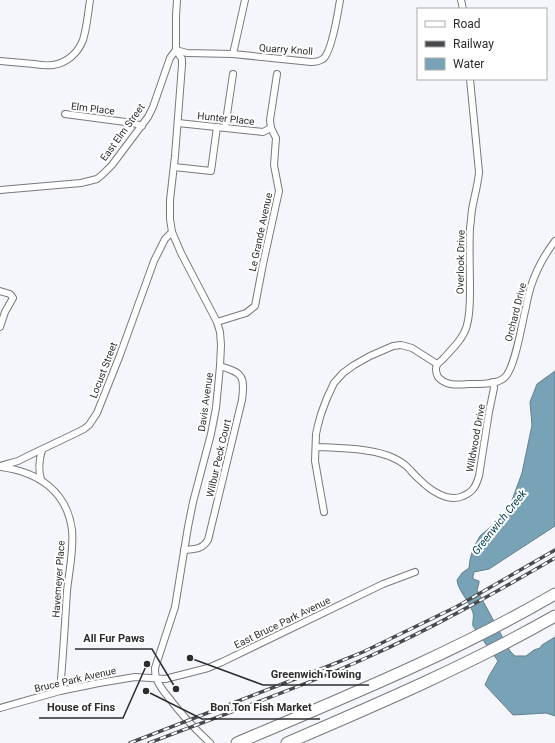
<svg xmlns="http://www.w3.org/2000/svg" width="555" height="743" viewBox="0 0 555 743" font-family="Roboto,sans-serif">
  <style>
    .water { fill: #78a2b6; stroke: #617f8e }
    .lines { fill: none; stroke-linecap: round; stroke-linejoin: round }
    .minor-casing { stroke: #77797d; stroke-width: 8 }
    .motorway-casing { stroke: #77797d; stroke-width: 13 }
    .minor { stroke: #fff; stroke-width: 6 }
    .motorway { stroke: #fff; stroke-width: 11 }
    .rail-casing { stroke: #494a4d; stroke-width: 3.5 }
    .rail { stroke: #fff; stroke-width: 2; stroke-dasharray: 6; stroke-linecap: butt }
    .labels { text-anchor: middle; stroke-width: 4; stroke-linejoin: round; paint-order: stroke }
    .street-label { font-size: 10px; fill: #2c2d2f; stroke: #fff }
    .water-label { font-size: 11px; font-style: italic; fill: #003d52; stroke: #fff }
    .leader { fill: none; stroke: #2c2d2f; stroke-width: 1.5 }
    .callout-dot { fill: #2c2d2f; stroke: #fff; stroke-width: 1.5 }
    .callout-label { font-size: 11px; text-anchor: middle; font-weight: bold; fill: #2c2d2f; stroke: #fff; stroke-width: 4; stroke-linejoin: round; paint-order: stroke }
  </style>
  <rect width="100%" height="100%" fill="#f4f6fb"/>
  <path class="water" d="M 555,371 L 555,526 L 489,569 L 474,572 L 473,576 L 473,579 L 479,581 L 479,583 L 477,590 L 510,651 L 515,656 L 526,656 L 534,650 L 540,648 L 542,645 L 555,637 L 555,716 L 546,713 L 513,715 L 485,685 L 489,676 L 498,661 L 473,626 C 472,621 475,616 472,610 C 468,600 458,590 457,580 L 462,573 L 469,568 L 470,560 L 473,549 L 480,536 L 504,515 L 511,503 L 522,473 L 532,425 L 530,402 L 537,384 Z"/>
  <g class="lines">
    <g class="minor-casing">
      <g id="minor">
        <path d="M 245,0 L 233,54 L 311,62 C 315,62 320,61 323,59 C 332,52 338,12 340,0"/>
        <path d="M 461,0 L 463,9"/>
        <path d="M 176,50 L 182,59 L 182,65 L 175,156 L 170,200 L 170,219 L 172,232 L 181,253 L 217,322 L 220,332 L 221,345 L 220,366 L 216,408 L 211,434 L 193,502 L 188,527 L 175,607 L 155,668 C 155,671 155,674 156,677 C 158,685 164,692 169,698 C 181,714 195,729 210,743"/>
        <path d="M 176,50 L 187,53 L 233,54"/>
        <path d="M 0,61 C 11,62 23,63 34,64 C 40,65 47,66 53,65 C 67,63 78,53 83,40 C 87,27 88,13 90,0"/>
        <path d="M 470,79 L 479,172 C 478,185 474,197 472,210 C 471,216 471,222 470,228 C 469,249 470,271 470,292 C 470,303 470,314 467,325 C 464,338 452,349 443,359 C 441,361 438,363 437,365 C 435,369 436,373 438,377 C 446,386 457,385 469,384 C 479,384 496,385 504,378 C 515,370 522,322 526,307 C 527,300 529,293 531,286 C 536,271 545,254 555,241"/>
        <path d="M 65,114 L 133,123 L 142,126"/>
        <path d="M 178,123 L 263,132 L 271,128"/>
        <path d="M 225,128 L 233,74"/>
        <path d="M 174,167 L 211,171 L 217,127"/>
        <path d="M 0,190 L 81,183 L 97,179 L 103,174 L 112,165 L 148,117 L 153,107 L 170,58 L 176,50 L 176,16 L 177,0"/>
        <path d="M 0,291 L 10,294 L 13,298 L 5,312 L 0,327"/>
        <path d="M 217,322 L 246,313 L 255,306 L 263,264 L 279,191 L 278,186 L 274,165 L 276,138 L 271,128 L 270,120 L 277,74"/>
        <path d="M 316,447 C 340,448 366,448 389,456 C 394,458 400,461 405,465 C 410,469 414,475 420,480 C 430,490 448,503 463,496 C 473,492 476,486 479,476 L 489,412 L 494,388 L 493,382"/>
        <path d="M 0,466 L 18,461 L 32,454 L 74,434 L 84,429 L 89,425 L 97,413 L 120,355 L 154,261 L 165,239 L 172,232"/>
        <path d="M 1,467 C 38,472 67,491 72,530 C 74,550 69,571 67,591 C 65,624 63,657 60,691"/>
        <path d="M 41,480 C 38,469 39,460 42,450"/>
        <path d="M 324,512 L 315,461 L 316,434 L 318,425 L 321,414 L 327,398 L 334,383 L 343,373 L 354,365 L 370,356 L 393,346 L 401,345 L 412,348 L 437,364"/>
        <path d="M 184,550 C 194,549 202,550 208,540 L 242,400 C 245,376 243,373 220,366"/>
        <path d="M 0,708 L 60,691 L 99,683 L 135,677 L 165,679 L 208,668 L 222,662 L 383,584 L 415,572"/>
      </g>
    </g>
    <g class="motorway-casing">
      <g id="motorway">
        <path d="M 237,743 C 345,697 454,653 555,594"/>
        <path d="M 287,743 C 378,704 469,665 555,616"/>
      </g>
    </g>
    <use href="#minor" class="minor"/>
    <use href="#motorway" class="motorway"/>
    <g class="rail-casing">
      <g id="rail">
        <path d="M 130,743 L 321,669 L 363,652 L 456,607 L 555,550"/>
        <path d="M 149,743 C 221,715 295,690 366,658 C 431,629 493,594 555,558"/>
      </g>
    </g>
    <use href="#rail" class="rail"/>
  </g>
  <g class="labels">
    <g class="street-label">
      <text transform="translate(286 49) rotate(4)" y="4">Quarry Knoll</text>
      <text transform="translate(93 108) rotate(7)" y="4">Elm Place</text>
      <text transform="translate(226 118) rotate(6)" y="4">Hunter Place</text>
      <text transform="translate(122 132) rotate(-54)" y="4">East Elm Street</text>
      <text transform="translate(260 232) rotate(-78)" y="4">Le Grande Avenue</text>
      <text transform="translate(460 262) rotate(-89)" y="4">Overlook Drive</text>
      <text transform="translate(515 312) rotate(-76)" y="4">Orchard Drive</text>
      <text transform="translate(103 370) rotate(-69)" y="4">Locust Street</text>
      <text transform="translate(205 402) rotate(-82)" y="4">Davis Avenue</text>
      <text transform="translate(475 438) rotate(-80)" y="4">Wildwood Drive</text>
      <text transform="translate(218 458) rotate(-77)" y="4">Wilbur Peck Court</text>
      <text transform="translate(58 579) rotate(-86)" y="4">Havemeyer Place</text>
      <text transform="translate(282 622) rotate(-26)" y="4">East Bruce Park Avenue</text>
      <text transform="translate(75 679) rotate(-13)" y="4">Bruce Park Avenue</text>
    </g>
    <g class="water-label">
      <text transform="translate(499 522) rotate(-51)" y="4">Greenwich Creek</text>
    </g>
  </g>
  <path class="leader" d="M176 689L152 649H75M190 658L263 685H369M147 664L123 718H39M146 691L202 719H320"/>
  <g class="callout-dot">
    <circle cx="176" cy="689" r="4"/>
    <circle cx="190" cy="658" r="4"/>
    <circle cx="147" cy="664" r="4"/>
    <circle cx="146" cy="691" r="4"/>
  </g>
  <g class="callout-label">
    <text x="114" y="642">All Fur Paws</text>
    <text x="316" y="678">Greenwich Towing</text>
    <text x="81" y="711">House of Fins</text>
    <text x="261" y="711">Bon Ton Fish Market</text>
  </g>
  <rect x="417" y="8" width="130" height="72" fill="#ffffff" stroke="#ababac"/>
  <rect x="425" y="21" width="20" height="6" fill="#ffffff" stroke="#ababac"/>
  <text x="453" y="28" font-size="12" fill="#2c2d2f">Road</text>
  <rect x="425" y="41" width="20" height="6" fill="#494a4d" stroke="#ababac"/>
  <text x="453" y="48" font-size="12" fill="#2c2d2f">Railway</text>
  <rect x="425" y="58" width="20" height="12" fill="#78a2b6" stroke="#ababac"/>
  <text x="453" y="68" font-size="12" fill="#2c2d2f">Water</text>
</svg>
